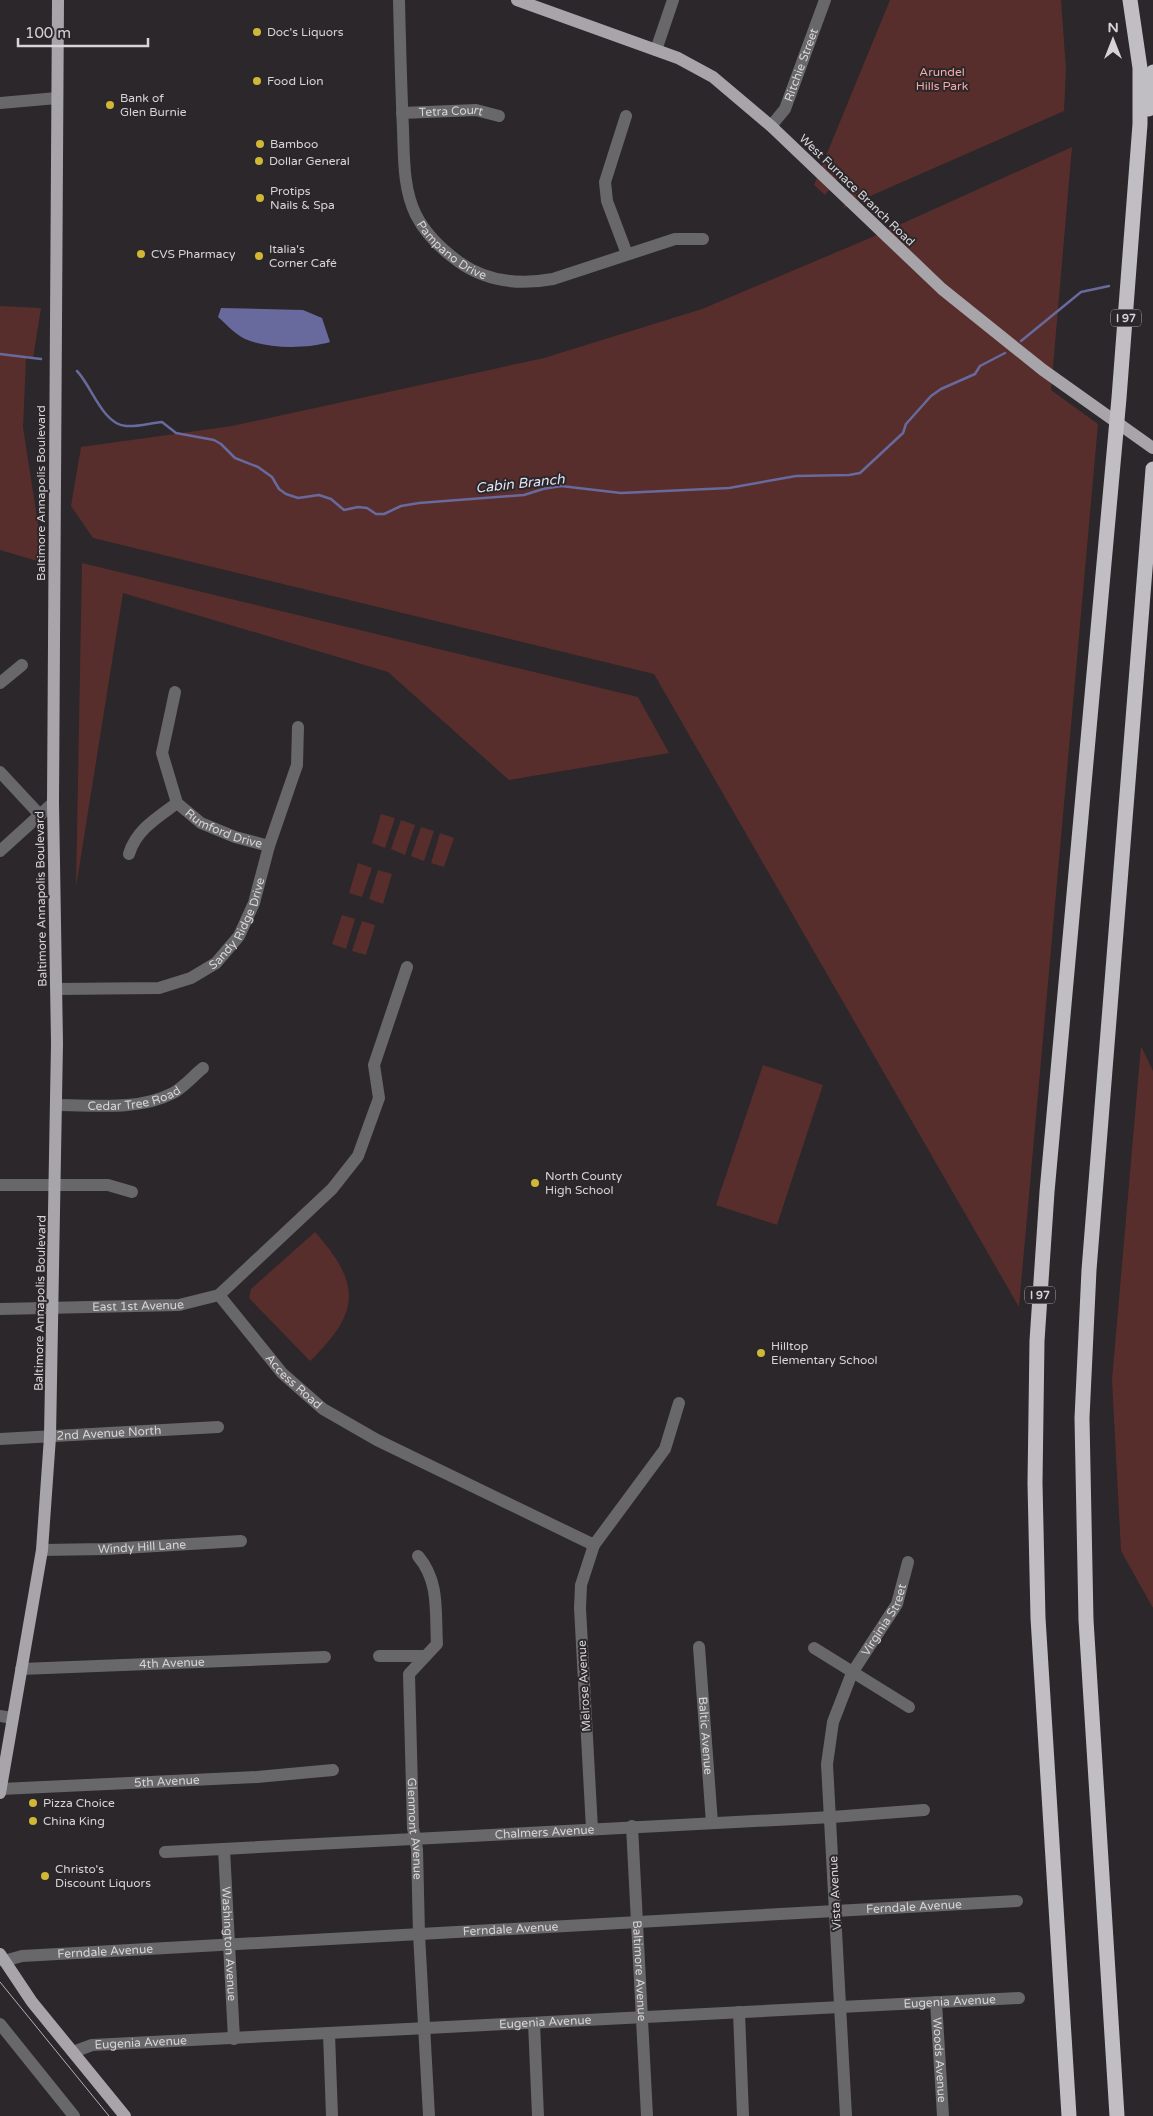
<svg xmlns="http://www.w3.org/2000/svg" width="1153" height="2116" viewBox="0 0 1153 2116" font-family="'Varela Round',sans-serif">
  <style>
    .green { fill: #572e2c }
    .water { fill: #68699d }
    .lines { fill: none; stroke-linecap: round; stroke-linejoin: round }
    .stream { stroke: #68699d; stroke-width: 2.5 }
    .minor { stroke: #686769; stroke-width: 12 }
    .major { stroke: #a7a5aa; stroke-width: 12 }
    .highway { stroke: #c0bec3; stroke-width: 15 }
    .tram { stroke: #b2b0b2; stroke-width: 1 }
    .poi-dot { fill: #d1b736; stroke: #2b272a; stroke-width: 2 }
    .labels { text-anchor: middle; stroke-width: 4; stroke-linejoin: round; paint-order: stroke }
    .shield { fill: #2b272a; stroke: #a3a0a2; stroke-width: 1 }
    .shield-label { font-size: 11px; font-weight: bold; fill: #d6d4d6 }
    .poi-label { font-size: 12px; fill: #d6d4d6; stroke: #2b272a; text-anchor: start }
    .street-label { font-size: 12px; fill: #d6d4d6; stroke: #2b272a }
    .park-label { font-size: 12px; fill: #f4aaa6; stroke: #2b272a }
    .water-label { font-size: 14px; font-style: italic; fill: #e0e2f2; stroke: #2b272a }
  </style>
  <rect width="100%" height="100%" fill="#2b272a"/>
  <g class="green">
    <path d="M 890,0 L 1061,0 L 1066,69 L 1064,111 L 843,208 L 853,188 L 838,178 L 825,195 L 814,185 Z"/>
    <path d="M 1072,147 L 1051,390 L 1098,424 L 1019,1307 L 654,674 L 93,538 L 71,506 L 81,447 L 232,426 L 544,358 L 702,309 L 870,238 Z"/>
    <path d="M 0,306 L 41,308 L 33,358 L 26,358 L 23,427 L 44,563 L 0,550 Z"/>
    <path d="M 82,563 L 638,697 L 669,753 L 509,780 L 388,672 L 123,593 L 76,887 Z"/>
    <path d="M 381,814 L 395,818 L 385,848 L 372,843 Z"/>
    <path d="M 401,820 L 415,825 L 405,855 L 391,849 Z"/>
    <path d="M 421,827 L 434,831 L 424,861 L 411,856 Z"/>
    <path d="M 440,833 L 454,838 L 444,867 L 431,863 Z"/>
    <path d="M 358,863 L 372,868 L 362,897 L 349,893 Z"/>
    <path d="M 378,870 L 392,874 L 383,904 L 369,899 Z"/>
    <path d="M 342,915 L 355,919 L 346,949 L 332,944 Z"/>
    <path d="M 362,921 L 375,925 L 366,955 L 352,951 Z"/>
    <path d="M 1141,1046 L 1153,1071 L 1153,1608 L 1121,1551 L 1112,1380 Z"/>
    <path d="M 763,1065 L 823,1085 L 777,1225 L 716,1205 Z"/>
    <path d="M 315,1232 C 362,1285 360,1312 310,1361 L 249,1298 L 251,1289 Z"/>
  </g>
  <path class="water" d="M 221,308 L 303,310 L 322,318 L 330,342 C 306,349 268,349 245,339 C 235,334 227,325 218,317 Z"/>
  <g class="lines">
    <g class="stream">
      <path d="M 1021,341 L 1081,292 L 1109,286"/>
      <path d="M 0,354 L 41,359"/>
      <path d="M 77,371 C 91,385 103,425 126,426 C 138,427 150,423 162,422 L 176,433 L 214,440 L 221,444 L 235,458 L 258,467 L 272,477 L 279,489 L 286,494 L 298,498 L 319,495 L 331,499 L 344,510 L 358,507 L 367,508 L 376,514 L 384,514 L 401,506 L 419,503 L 524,495 L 543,489 L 561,486 L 621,493 L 729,488 L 796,476 L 849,475 L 860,473 L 903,433 L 906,424 L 931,396 L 941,389 L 975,374 L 980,366 L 1005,353"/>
    </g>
    <g class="minor">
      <path id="s1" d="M 399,0 C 400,43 401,86 403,129 C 404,157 403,189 416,215 C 426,235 441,249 459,262 C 487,282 520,285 553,279 L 675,239 L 703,239"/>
      <path d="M 656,50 L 673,0"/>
      <path d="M 0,103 L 57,98"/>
      <path id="s2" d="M 402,113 L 476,110 L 499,116"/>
      <path d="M 626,116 L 605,182 L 607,201 L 627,254"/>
      <path id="s3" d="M 771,126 L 785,109 L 825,0"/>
      <path d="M 0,683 L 22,665"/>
      <path id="s4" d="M 175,692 L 162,753 L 177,803 L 201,823 L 235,837 L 269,846"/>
      <path d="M 0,772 L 40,815"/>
      <path d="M 0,851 L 53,803"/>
      <path d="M 129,854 C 136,830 158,817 177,803"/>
      <path id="s5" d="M 407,967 L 374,1065 L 379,1098 L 358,1156 L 332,1189 L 219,1295 L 282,1373 L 323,1409 L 377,1440 L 594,1545 L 665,1449 L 679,1403"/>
      <path id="s6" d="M 57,989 L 159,988 L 191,978 L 216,963 L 239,936 L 254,903 L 269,846 L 297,765 L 298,727"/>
      <path id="s7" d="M 56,1105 C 93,1105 139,1111 173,1093 C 184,1087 193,1076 203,1068"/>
      <path d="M 0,1185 L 108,1185 L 132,1192"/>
      <path id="s8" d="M 0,1309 L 179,1305 L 219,1295"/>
      <path id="s9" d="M 0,1439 L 218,1427"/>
      <path id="s10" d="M 42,1550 L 106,1549 L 241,1541"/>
      <path id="s11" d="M 418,1556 C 440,1582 435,1612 437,1644 L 409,1674 L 413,1828 L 417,1849 L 419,1934 L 429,2116"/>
      <path id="s12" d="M 699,1647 L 712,1823"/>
      <path d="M 814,1648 L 909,1707"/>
      <path d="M 379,1656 L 425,1656"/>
      <path id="s13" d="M 21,1669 L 325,1657"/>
      <path d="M 0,1716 L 12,1718"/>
      <path id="s14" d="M 1,1789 L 257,1777 L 333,1770"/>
      <path id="s15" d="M 632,1826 L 647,2116"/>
      <path d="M 592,1829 L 580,1608 L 581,1585 L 594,1545"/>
      <path id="s16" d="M 224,1849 L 234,2039"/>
      <path id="s17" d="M 165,1852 L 832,1817 L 924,1810"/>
      <path id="s18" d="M 4,1961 L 22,1956 L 1017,1901"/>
      <path id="s19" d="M 936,2002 L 943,2116"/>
      <path d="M 739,2012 L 743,2116"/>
      <path d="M 534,2023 L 538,2116"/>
      <path d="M 0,2024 L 74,2116"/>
      <path d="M 329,2034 L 332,2116"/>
      <path id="s20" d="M 73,2052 L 92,2045 L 1019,1998"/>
      <path id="s21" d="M 846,2116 L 827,1764 L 833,1722 L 852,1673 L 897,1604 L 908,1562"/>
    </g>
    <g class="major">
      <path d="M 517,0 L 678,58 L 713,77 L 771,126 L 942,289 L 1043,370 L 1153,448"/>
      <path d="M 0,1793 L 42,1550 L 50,1437 L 57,1043 L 53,803 L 58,0"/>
      <path d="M 0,1954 L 32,2002 L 125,2116"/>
    </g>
    <g class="highway">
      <path d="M 1149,109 L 1153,72"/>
      <path d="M 1069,2116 L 1038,1618 L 1035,1483 L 1037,1341 L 1047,1192 L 1119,398 L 1140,124 L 1140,68 L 1130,0"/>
      <path d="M 1117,2116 L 1086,1620 L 1082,1418 L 1089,1270 L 1153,469"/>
    </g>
    <path class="tram" d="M 0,1982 L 109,2116"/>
  </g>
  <g class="poi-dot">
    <circle cx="257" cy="32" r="5"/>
    <circle cx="257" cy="81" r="5"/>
    <circle cx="110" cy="105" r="5"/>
    <circle cx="260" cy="144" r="5"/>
    <circle cx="259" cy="161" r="5"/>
    <circle cx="260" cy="198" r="5"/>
    <circle cx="141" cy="254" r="5"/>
    <circle cx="259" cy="256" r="5"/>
    <circle cx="535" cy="1183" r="5"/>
    <circle cx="761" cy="1353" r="5"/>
    <circle cx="33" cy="1803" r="5"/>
    <circle cx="33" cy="1821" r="5"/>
    <circle cx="45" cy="1876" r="5"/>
  </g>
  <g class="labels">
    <g class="shield">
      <rect x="1111" y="309.5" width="30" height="17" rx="4"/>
      <rect x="1025" y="1286.5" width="30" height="17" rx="4"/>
    </g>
    <g class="shield-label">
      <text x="1126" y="322">I 97</text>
      <text x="1040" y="1299">I 97</text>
    </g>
    <g class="poi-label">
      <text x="267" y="36">Doc's Liquors</text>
      <text x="267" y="85">Food Lion</text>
      <text x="120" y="102">Bank of<tspan x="120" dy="14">Glen Burnie</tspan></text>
      <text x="270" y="148">Bamboo</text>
      <text x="269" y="165">Dollar General</text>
      <text x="270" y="195">Protips<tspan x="270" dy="14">Nails &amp; Spa</tspan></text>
      <text x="269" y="253">Italia's<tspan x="269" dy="14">Corner Café</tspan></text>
      <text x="151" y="258">CVS Pharmacy</text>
      <text x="545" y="1180">North County<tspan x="545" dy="14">High School</tspan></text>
      <text x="771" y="1350">Hilltop<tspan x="771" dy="14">Elementary School</tspan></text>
      <text x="43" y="1807">Pizza Choice</text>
      <text x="43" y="1825">China King</text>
      <text x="55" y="1873">Christo's<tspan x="55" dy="14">Discount Liquors</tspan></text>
    </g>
    <g class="street-label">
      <text dy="4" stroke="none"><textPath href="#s3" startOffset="69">Ritchie Street</textPath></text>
      <text dy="4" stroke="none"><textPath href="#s2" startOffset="49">Tetra Court</textPath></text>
      <text transform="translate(857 190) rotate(44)" y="4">West Furnace Branch Road</text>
      <text dy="4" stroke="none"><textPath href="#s1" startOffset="268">Pampano Drive</textPath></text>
      <text transform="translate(41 493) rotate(-90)" y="4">Baltimore Annapolis Boulevard</text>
      <text dy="4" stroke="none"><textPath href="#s4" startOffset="169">Rumford Drive</textPath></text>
      <text transform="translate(41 899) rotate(-91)" y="4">Baltimore Annapolis Boulevard</text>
      <text dy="4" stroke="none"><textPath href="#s6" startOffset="210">Sandy Ridge Drive</textPath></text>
      <text dy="4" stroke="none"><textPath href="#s7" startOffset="79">Cedar Tree Road</textPath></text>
      <text transform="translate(40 1303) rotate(-89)" y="4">Baltimore Annapolis Boulevard</text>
      <text dy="4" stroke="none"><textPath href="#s8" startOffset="138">East 1st Avenue</textPath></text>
      <text dy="4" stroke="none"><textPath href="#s5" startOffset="510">Access Road</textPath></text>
      <text dy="4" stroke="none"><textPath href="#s9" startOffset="109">2nd Avenue North</textPath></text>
      <text dy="4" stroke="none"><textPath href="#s10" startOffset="100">Windy Hill Lane</textPath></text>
      <text dy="4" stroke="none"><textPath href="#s21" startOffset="510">Virginia Street</textPath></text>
      <text dy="4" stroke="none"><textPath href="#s13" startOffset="151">4th Avenue</textPath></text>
      <text transform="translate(584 1686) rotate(-93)" y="4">Melrose Avenue</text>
      <text dy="4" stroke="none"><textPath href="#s12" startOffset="89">Baltic Avenue</textPath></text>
      <text dy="4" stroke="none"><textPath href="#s14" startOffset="166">5th Avenue</textPath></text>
      <text dy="4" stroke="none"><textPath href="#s11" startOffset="288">Glenmont Avenue</textPath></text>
      <text dy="4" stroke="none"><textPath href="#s17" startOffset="380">Chalmers Avenue</textPath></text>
      <text transform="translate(835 1893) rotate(-93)" y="4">Vista Avenue</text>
      <text dy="4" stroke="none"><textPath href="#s18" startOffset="912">Ferndale Avenue</textPath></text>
      <text dy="4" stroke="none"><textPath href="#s18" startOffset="508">Ferndale Avenue</textPath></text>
      <text dy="4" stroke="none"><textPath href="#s16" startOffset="95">Washington Avenue</textPath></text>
      <text dy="4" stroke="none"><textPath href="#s18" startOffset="102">Ferndale Avenue</textPath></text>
      <text dy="4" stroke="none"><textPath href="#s15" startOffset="145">Baltimore Avenue</textPath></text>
      <text dy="4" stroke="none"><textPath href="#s20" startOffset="879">Eugenia Avenue</textPath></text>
      <text dy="4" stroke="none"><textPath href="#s20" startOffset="474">Eugenia Avenue</textPath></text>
      <text dy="4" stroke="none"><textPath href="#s20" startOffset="69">Eugenia Avenue</textPath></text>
      <text dy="4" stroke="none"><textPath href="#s19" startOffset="58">Woods Avenue</textPath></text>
    </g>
    <g class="park-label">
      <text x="942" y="76">Arundel<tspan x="942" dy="14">Hills Park</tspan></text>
    </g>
    <g class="water-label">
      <text transform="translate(520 483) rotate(-6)" y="5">Cabin Branch</text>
    </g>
  </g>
  <g transform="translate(1113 40)" stroke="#2b272a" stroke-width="4" paint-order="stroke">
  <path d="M0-4L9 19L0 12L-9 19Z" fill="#d6d4d6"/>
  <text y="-8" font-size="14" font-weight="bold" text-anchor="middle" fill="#d6d4d6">N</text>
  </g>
  <path d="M18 38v8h130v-8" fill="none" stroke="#d6d4d6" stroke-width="2.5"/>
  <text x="25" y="38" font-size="15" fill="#d6d4d6" stroke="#2b272a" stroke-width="4" paint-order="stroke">100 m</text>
</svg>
